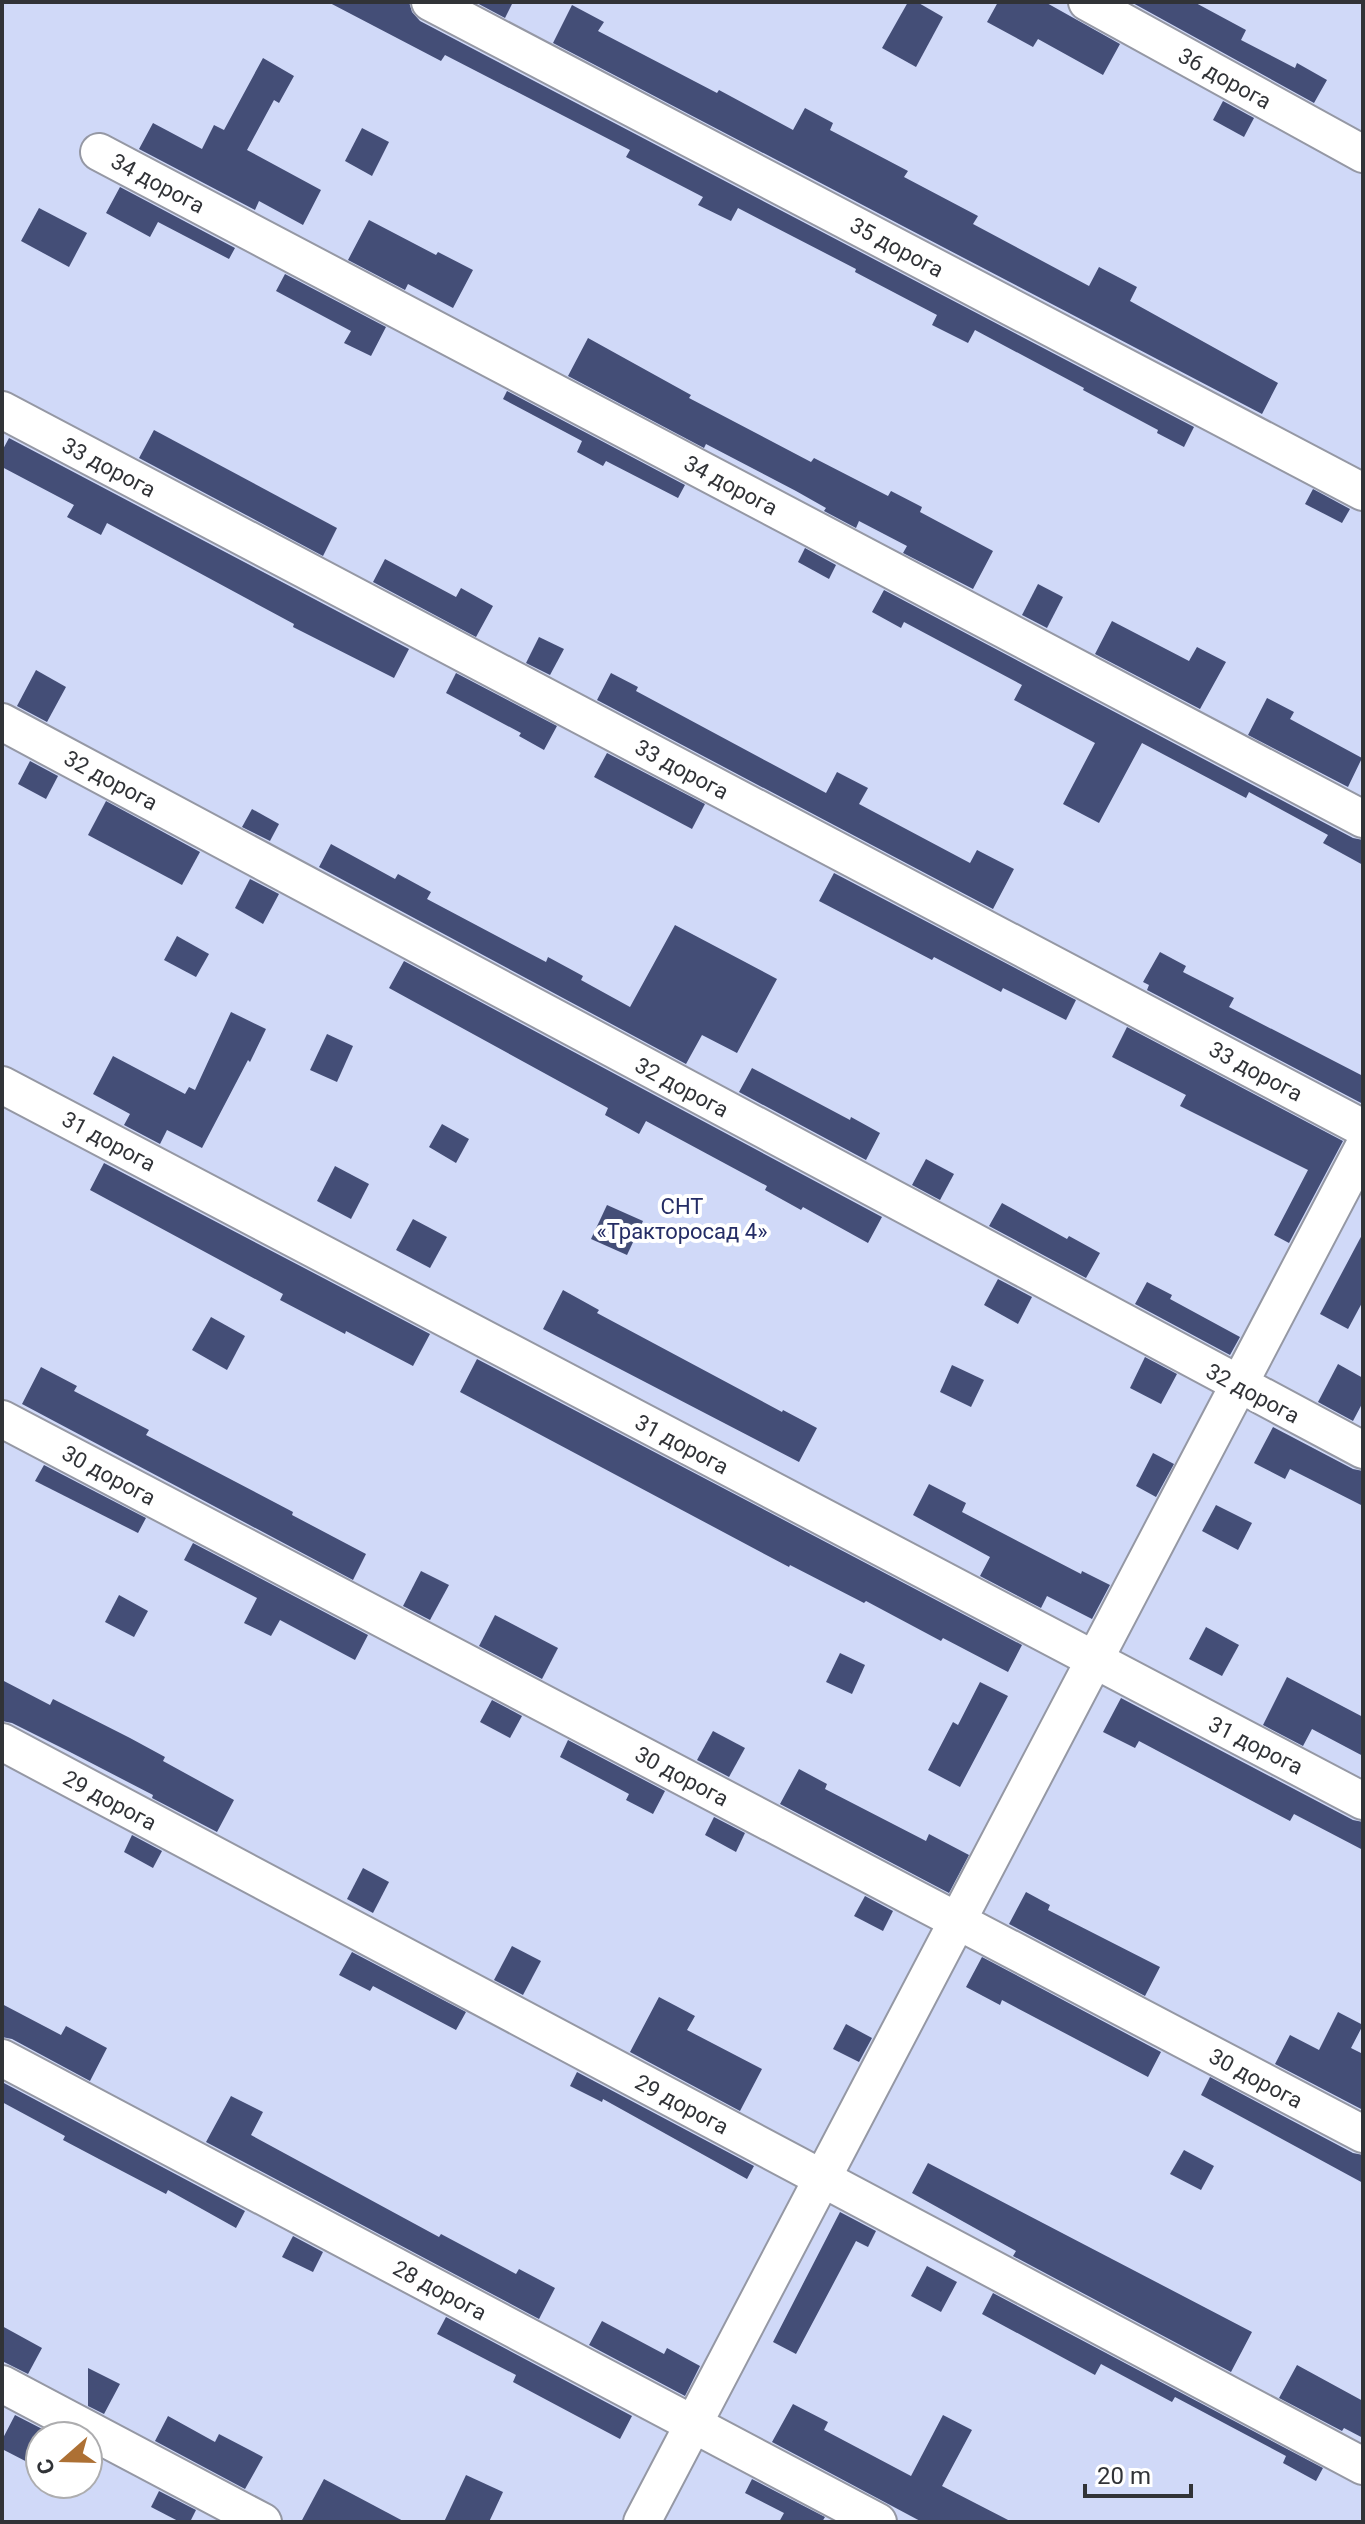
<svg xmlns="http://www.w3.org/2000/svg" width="1365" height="2524" viewBox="0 0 1365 2524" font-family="Roboto,sans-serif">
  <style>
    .green { fill: #d0d9f8; fill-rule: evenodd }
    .building { fill: #444e77 }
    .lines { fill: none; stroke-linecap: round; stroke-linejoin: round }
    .minor-casing { stroke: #9598a4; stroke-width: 40 }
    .minor { stroke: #fff; stroke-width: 36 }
    .labels { text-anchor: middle; stroke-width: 8; stroke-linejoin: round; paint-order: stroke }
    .street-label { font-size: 22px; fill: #313337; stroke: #fff }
    .park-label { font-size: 22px; fill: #242c65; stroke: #fff }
  </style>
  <rect width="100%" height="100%" fill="#f5f7fe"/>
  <path class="green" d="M 2,2 L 1363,2 L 1363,2522 L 2,2522 ZM 40,2436 L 88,2436 L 88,2484 L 40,2484 Z"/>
  <g class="building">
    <path d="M 328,2 L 409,2 L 412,12 L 420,21 L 1194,427 L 1184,447 L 1157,433 L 1158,430 L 1083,390 L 1084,388 L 975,330 L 968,343 L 932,325 L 937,315 L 855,272 L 856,269 L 738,208 L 731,221 L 698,205 L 703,197 L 626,157 L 630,150 L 445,55 L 441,61 Z"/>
    <path d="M 475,2 L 513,2 L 505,18 Z"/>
    <path d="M 908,2 L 917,2 L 943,17 L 916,67 L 882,48 Z"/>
    <path d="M 998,2 L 1045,2 L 1120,44 L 1103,75 L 1038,39 L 1033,47 L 987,22 Z"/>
    <path d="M 1131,2 L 1194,2 L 1246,30 L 1241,40 L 1295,68 L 1297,63 L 1327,80 L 1314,103 Z"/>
    <path d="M 572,5 L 604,22 L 598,31 L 717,93 L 719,90 L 793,130 L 805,108 L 833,123 L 830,130 L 908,171 L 904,177 L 978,216 L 973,224 L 1089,286 L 1099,267 L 1137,287 L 1130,301 L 1278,383 L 1262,414 L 553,43 Z"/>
    <path d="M 263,58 L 294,76 L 279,103 L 274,100 L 247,150 L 321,190 L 303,225 L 259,201 L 255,210 L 139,149 L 153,123 L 202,149 L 214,125 L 224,130 Z"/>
    <path d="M 1223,101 L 1254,118 L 1244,137 L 1213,120 Z"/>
    <path d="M 362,128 L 389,142 L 372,176 L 345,161 Z"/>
    <path d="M 120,187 L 235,248 L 229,259 L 158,222 L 150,237 L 106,213 Z"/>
    <path d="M 39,208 L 87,233 L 69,267 L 21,241 Z"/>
    <path d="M 369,220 L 436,255 L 438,252 L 473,270 L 453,308 L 408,284 L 405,290 L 348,260 Z"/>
    <path d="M 285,274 L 386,327 L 371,356 L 344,343 L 351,331 L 276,291 Z"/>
    <path d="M 588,338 L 691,395 L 689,398 L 811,462 L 814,458 L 888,496 L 891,491 L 922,507 L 920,512 L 993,551 L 973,589 L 903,553 L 907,546 L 859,521 L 856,528 L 824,511 L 826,508 L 796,491 L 706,444 L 704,448 L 568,376 Z"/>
    <path d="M 507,391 L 685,485 L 678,498 L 606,461 L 603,466 L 577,452 L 582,441 L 503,399 Z"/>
    <path d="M 154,430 L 337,528 L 323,556 L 139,458 Z"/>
    <path d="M 9,438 L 409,649 L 394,678 L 293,627 L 294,624 L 107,523 L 101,535 L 67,517 L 74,505 L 2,467 L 2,451 Z"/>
    <path d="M 1313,489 L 1350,509 L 1342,523 L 1305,504 Z"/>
    <path d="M 805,548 L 836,565 L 829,579 L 798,562 Z"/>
    <path d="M 385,559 L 456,597 L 461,588 L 493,606 L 476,637 L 373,582 Z"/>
    <path d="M 1038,584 L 1063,597 L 1047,628 L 1022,615 Z"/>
    <path d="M 884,590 L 1353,838 L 1363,840 L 1363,865 L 1323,843 L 1328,835 L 1249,792 L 1246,798 L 1142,743 L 1099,823 L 1063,804 L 1095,743 L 1014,700 L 1022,685 L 904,622 L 901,628 L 872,612 Z"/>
    <path d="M 1112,621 L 1189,661 L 1197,647 L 1226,662 L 1200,709 L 1095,654 Z"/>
    <path d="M 539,637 L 564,649 L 550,675 L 526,663 Z"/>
    <path d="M 36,670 L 66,687 L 47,722 L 17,706 Z"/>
    <path d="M 456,673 L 557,726 L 544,750 L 519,736 L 521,733 L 446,693 Z"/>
    <path d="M 611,673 L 638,687 L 636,691 L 826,793 L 837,772 L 868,788 L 859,804 L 970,863 L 977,850 L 1014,869 L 993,909 L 597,700 Z"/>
    <path d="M 1267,698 L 1294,712 L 1290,719 L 1362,758 L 1348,787 L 1248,735 Z"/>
    <path d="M 607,753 L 705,804 L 692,829 L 594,777 Z"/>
    <path d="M 30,761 L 58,776 L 46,799 L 18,784 Z"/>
    <path d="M 106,801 L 200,852 L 182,885 L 88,835 Z"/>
    <path d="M 252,809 L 279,824 L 270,841 L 242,827 Z"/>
    <path d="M 331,844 L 395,879 L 398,874 L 431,892 L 427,899 L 546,962 L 548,957 L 583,976 L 581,980 L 630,1007 L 675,925 L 777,979 L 737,1053 L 702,1035 L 686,1064 L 319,867 Z"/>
    <path d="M 834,873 L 1076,1000 L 1066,1020 L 1003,988 L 1001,992 L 934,957 L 932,960 L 819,901 Z"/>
    <path d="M 250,879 L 279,894 L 263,924 L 235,908 Z"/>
    <path d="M 177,936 L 209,954 L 196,977 L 164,960 Z"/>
    <path d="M 1160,952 L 1186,966 L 1183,972 L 1234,998 L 1229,1007 L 1363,1076 L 1363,1104 L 1147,990 L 1149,985 L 1143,982 Z"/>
    <path d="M 404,961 L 882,1217 L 868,1243 L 803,1207 L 801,1210 L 765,1190 L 767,1186 L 646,1121 L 639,1134 L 605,1115 L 608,1108 L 389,988 Z"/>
    <path d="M 231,1012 L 266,1029 L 250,1062 L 248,1060 L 202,1148 L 167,1130 L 160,1144 L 124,1125 L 130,1114 L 93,1094 L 113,1056 L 185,1094 L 189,1087 L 195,1090 Z"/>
    <path d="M 1127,1027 L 1343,1141 L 1289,1243 L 1274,1235 L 1308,1170 L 1180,1106 L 1186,1095 L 1112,1057 Z"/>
    <path d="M 327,1034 L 353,1046 L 337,1082 L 310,1070 Z"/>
    <path d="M 752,1068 L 850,1120 L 851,1117 L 880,1133 L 866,1160 L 739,1092 Z"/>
    <path d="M 442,1124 L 469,1139 L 456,1163 L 429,1147 Z"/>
    <path d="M 926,1159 L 954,1174 L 940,1200 L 912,1185 Z"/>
    <path d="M 104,1163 L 430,1334 L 413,1366 L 346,1331 L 345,1334 L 280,1300 L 283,1294 L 90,1190 Z"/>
    <path d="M 335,1166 L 369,1184 L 351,1219 L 317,1201 Z"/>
    <path d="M 1002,1203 L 1067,1239 L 1069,1236 L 1100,1253 L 1086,1278 L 989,1226 Z"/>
    <path d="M 607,1205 L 643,1221 L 627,1255 L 591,1239 Z"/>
    <path d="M 413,1219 L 447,1237 L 430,1268 L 396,1250 Z"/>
    <path d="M 1363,1233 L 1363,1301 L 1348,1329 L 1320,1314 Z"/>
    <path d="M 998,1279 L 1032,1297 L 1018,1324 L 984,1305 Z"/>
    <path d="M 1147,1282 L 1172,1295 L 1170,1299 L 1240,1337 L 1230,1355 L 1135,1304 Z"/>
    <path d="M 563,1290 L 599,1310 L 597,1313 L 782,1412 L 783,1410 L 817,1428 L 799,1462 L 543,1329 Z"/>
    <path d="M 211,1317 L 245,1336 L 227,1370 L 192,1350 Z"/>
    <path d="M 1145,1357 L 1177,1374 L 1161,1404 L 1130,1388 Z"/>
    <path d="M 477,1359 L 1022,1645 L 1008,1672 L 943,1638 L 941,1641 L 866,1601 L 864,1603 L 790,1565 L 789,1567 L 460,1392 Z"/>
    <path d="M 1338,1364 L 1363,1378 L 1363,1402 L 1353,1421 L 1318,1402 Z"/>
    <path d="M 952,1365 L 984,1380 L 971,1407 L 940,1392 Z"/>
    <path d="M 41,1367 L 77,1386 L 74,1391 L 149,1430 L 146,1435 L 293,1512 L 292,1515 L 366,1554 L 353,1580 L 22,1404 Z"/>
    <path d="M 1273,1427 L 1353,1469 L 1363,1471 L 1363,1506 L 1290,1469 L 1285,1479 L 1254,1463 Z"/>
    <path d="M 1153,1453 L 1174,1464 L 1156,1497 L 1136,1486 Z"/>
    <path d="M 44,1465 L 146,1518 L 138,1533 L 35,1481 Z"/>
    <path d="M 929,1484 L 966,1503 L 962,1512 L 1081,1574 L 1082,1571 L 1110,1585 L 1092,1619 L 1047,1596 L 1041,1608 L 980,1576 L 990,1557 L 913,1515 Z"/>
    <path d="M 1216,1505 L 1252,1523 L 1238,1550 L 1202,1531 Z"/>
    <path d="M 193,1543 L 368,1635 L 355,1660 L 280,1620 L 271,1636 L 244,1623 L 257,1598 L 184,1560 Z"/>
    <path d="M 421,1571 L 449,1585 L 430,1620 L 403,1606 Z"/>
    <path d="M 119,1595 L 148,1611 L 134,1637 L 105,1622 Z"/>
    <path d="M 495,1615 L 558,1648 L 542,1679 L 479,1646 Z"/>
    <path d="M 1206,1627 L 1239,1645 L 1222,1676 L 1189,1659 Z"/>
    <path d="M 840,1653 L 865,1665 L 852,1694 L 826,1682 Z"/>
    <path d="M 1287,1677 L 1363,1717 L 1363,1756 L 1312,1729 L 1303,1746 L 1263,1725 Z"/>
    <path d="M 2,1680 L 50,1705 L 53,1699 L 130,1738 L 165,1757 L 163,1761 L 234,1800 L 217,1832 L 152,1798 L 153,1795 L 70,1752 L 12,1723 L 2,1721 Z"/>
    <path d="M 980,1682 L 1008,1696 L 960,1787 L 928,1770 L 953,1722 L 958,1725 Z"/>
    <path d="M 1121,1698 L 1353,1820 L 1363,1822 L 1363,1850 L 1294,1814 L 1290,1821 L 1139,1741 L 1135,1748 L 1103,1732 Z"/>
    <path d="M 492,1700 L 522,1716 L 510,1738 L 480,1722 Z"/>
    <path d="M 713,1731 L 745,1748 L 729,1777 L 697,1760 Z"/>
    <path d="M 568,1740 L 665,1791 L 653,1814 L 626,1800 L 629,1794 L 560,1757 Z"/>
    <path d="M 799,1769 L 827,1784 L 825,1789 L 926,1841 L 929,1834 L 969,1855 L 949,1893 L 780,1804 Z"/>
    <path d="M 714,1817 L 745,1833 L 736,1852 L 705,1835 Z"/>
    <path d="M 132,1835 L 162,1851 L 153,1868 L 124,1852 Z"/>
    <path d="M 363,1868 L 389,1882 L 373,1913 L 347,1899 Z"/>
    <path d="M 1026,1892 L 1050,1905 L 1048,1910 L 1160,1967 L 1145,1996 L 1009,1924 Z"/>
    <path d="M 865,1896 L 893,1911 L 883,1931 L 854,1916 Z"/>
    <path d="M 512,1946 L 541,1961 L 523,1995 L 494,1980 Z"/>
    <path d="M 352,1952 L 466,2012 L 456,2030 L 373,1986 L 370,1991 L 339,1975 Z"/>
    <path d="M 982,1957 L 1161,2052 L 1148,2077 L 1002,2000 L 1000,2005 L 966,1987 Z"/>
    <path d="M 659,1997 L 695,2016 L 687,2030 L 762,2069 L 740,2111 L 630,2052 Z"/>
    <path d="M 2,2004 L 61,2035 L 66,2026 L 107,2048 L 90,2081 L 12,2039 L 2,2037 Z"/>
    <path d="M 1338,2012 L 1363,2025 L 1351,2048 L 1363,2054 L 1363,2110 L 1275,2064 L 1290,2035 L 1319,2050 Z"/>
    <path d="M 846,2024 L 872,2038 L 859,2062 L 833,2049 Z"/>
    <path d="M 577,2072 L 754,2166 L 747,2179 L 603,2099 L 602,2102 L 570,2086 Z"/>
    <path d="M 1210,2077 L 1353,2153 L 1363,2155 L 1363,2183 L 1201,2095 Z"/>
    <path d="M 2,2082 L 245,2211 L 236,2228 L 168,2190 L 166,2194 L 99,2159 L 63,2140 L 65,2136 L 2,2102 Z"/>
    <path d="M 231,2096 L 263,2112 L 251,2135 L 439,2237 L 441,2234 L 516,2274 L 519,2269 L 555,2288 L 539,2319 L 206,2142 Z"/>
    <path d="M 1184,2150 L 1214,2166 L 1201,2190 L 1170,2174 Z"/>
    <path d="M 928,2163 L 1252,2332 L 1231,2372 L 1013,2256 L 1016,2251 L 912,2193 Z"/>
    <path d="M 840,2212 L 876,2231 L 868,2247 L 856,2241 L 796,2354 L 773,2342 Z"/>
    <path d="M 293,2236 L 323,2252 L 313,2272 L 282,2257 Z"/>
    <path d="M 927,2266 L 957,2282 L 941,2312 L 911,2296 Z"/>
    <path d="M 993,2293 L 1323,2468 L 1316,2481 L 1283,2463 L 1286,2456 L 1175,2397 L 1172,2402 L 1101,2364 L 1095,2375 L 982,2314 Z"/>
    <path d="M 446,2317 L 632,2416 L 620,2439 L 513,2382 L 516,2375 L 437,2334 Z"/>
    <path d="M 602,2321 L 664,2354 L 667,2348 L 700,2366 L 685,2396 L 589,2345 Z"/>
    <path d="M 2,2326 L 42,2348 L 28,2374 L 2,2361 Z"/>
    <path d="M 1297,2365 L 1363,2401 L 1363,2438 L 1344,2428 L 1342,2431 L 1279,2398 Z"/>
    <path d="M 88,2368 L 120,2384 L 104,2414 L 88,2406 Z"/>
    <path d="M 793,2404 L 828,2422 L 824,2430 L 911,2476 L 943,2415 L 972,2430 L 942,2486 L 1012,2522 L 922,2522 L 772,2442 Z"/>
    <path d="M 15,2415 L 52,2434 L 51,2436 L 40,2436 L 40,2456 L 35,2466 L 2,2449 L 2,2440 Z"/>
    <path d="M 168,2416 L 215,2442 L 219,2434 L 263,2457 L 245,2489 L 155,2441 Z"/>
    <path d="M 466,2475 L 503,2492 L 489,2522 L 444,2522 Z"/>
    <path d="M 324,2479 L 405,2522 L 301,2522 Z"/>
    <path d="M 752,2479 L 825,2517 L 822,2522 L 779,2522 L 784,2513 L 745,2493 Z"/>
    <path d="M 159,2491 L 196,2510 L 190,2522 L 180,2522 L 151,2507 Z"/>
  </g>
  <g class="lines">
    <g class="minor-casing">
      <g id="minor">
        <path d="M 430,2 L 1363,492"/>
        <path d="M 1087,2 L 1363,154"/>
        <path d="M 99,152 L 1363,819"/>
        <path d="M 2,410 L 1363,1128"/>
        <path d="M 2,722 L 1363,1450"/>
        <path d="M 2,1085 L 1363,1801"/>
        <path d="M 2,1419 L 1363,2134"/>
        <path d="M 2,1742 L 1363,2466"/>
        <path d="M 2,2058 L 878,2522"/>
        <path d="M 2,2384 L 263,2522"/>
        <path d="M 642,2522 L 1363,1148"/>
      </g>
    </g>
    <use href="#minor" class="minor"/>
  </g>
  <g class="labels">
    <g class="street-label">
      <text transform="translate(1225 78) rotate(29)" y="8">36 дорога</text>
      <text transform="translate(158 183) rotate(28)" y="8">34 дорога</text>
      <text transform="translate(897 247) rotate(28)" y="8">35 дорога</text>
      <text transform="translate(109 467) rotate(28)" y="8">33 дорога</text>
      <text transform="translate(731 485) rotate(28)" y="8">34 дорога</text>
      <text transform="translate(682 769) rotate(28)" y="8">33 дорога</text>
      <text transform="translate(111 780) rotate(28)" y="8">32 дорога</text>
      <text transform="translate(1256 1071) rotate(28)" y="8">33 дорога</text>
      <text transform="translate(682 1087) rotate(28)" y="8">32 дорога</text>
      <text transform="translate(109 1141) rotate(28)" y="8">31 дорога</text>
      <text transform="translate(1253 1393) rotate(28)" y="8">32 дорога</text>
      <text transform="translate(682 1444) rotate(28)" y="8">31 дорога</text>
      <text transform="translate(109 1475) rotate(28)" y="8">30 дорога</text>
      <text transform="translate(1256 1745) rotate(27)" y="8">31 дорога</text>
      <text transform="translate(682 1776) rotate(28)" y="8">30 дорога</text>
      <text transform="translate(110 1800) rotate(28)" y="8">29 дорога</text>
      <text transform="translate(1256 2078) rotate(28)" y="8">30 дорога</text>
      <text transform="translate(682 2104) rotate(28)" y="8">29 дорога</text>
      <text transform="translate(440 2290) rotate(28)" y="8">28 дорога</text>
    </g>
    <g class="park-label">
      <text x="682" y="1214">СНТ<tspan x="682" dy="25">«Тракторосад 4»</tspan></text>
    </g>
  </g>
  <rect width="1365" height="2524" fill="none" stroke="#313337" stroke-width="8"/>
  <g transform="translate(64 2460) rotate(250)"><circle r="38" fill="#ffffff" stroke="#adadaf" stroke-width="2"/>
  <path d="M0-6L14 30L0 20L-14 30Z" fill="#ad7034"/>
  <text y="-12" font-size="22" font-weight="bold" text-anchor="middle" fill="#313337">С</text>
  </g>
  <path d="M1085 2484v12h106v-12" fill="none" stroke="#313337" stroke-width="4"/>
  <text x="1097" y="2484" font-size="24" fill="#313337" stroke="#ffffff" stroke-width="6" paint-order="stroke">20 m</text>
</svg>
